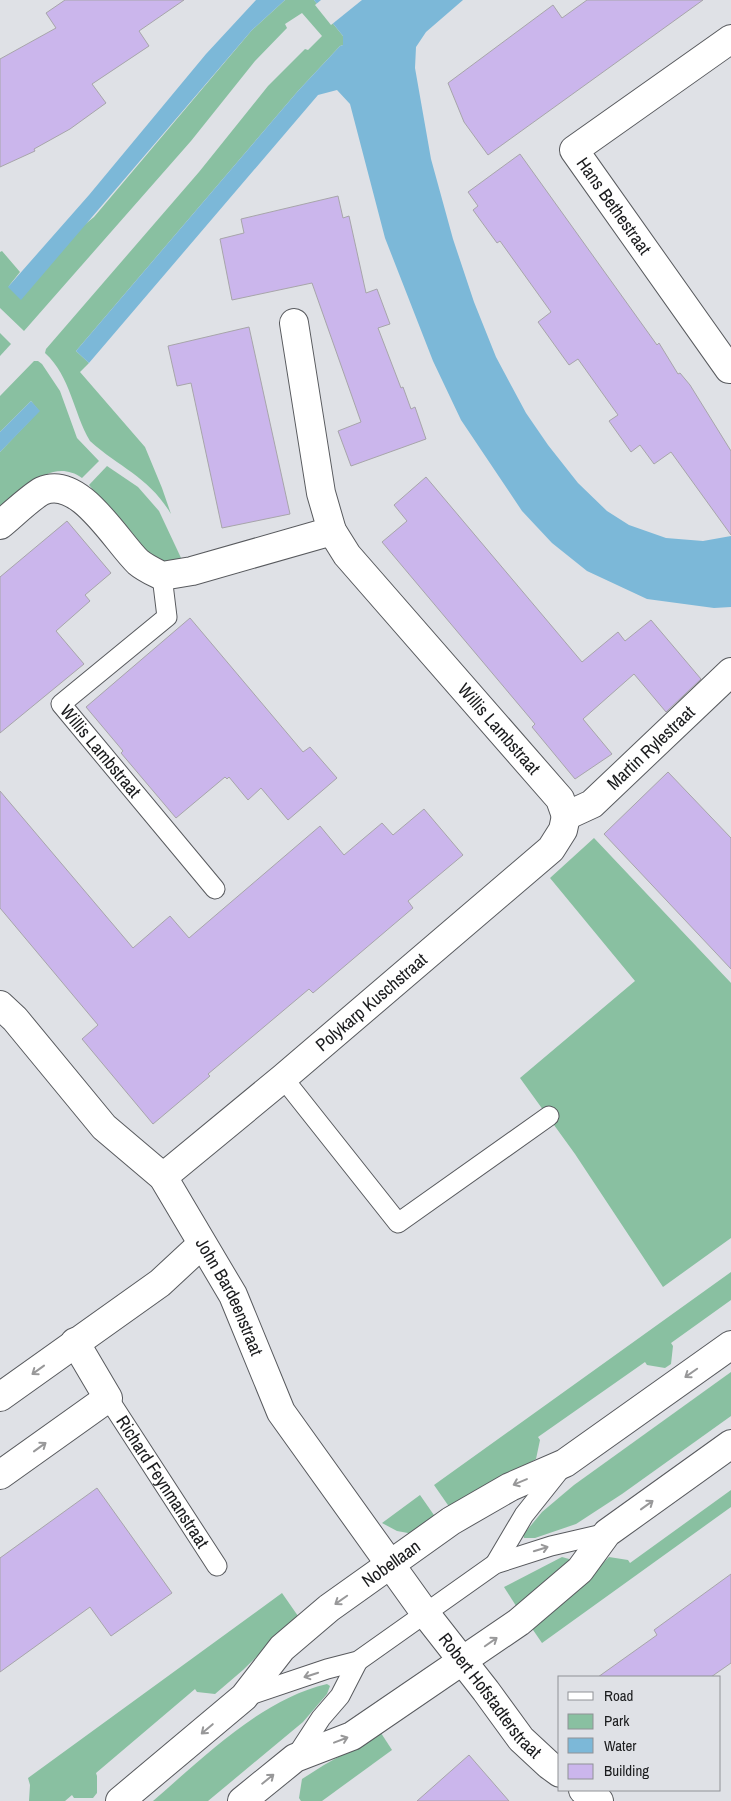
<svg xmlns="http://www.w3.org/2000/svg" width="731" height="1801" viewBox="0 0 731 1801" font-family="'Archivo Narrow',sans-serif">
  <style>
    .green { fill: #89c0a1 }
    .water { fill: #7cb8d8 }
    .pier { fill: #dfe1e6 }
    .building { fill: #cbb6ec; stroke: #a7a5aa }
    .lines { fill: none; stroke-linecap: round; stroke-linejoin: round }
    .service-casing { stroke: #585a5e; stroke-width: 21 }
    .minor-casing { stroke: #585a5e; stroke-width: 30 }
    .tertiary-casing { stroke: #585a5e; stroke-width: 30 }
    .service { stroke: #fff; stroke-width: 19 }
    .minor { stroke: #fff; stroke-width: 28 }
    .tertiary { stroke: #fff; stroke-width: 28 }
    .oneway { stroke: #989899 }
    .labels { text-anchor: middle; stroke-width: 5; stroke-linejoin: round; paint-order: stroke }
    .street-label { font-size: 18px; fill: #1a1b1d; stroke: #dfe1e6 }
  </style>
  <rect width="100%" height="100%" fill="#dfe1e6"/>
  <g class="green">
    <path d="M 285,0 L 314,0 L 343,36 L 343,45 L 340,46 L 298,91 L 76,351 L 89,363 L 80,372 L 145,447 L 162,488 L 171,514 C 149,477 120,468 90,441 C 73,412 71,377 45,353 L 46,349 L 199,172 L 268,86 L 305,49 L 308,50 L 322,36 L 302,13 L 285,24 L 287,28 L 255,61 L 191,141 L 24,331 L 0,308 L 0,252 L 2,251 L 20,272 L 8,287 L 94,217 L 252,30 Z"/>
    <path d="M 0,333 L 11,344 L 0,356 Z"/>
    <path d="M 34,361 L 38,361 L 42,364 L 60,391 L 77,438 L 99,461 L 82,478 C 51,456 23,491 0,511 L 0,452 L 39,411 L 31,401 L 0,432 L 0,396 Z"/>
    <path d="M 107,466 L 138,487 L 159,511 L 182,560 L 169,564 L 149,556 L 89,485 Z"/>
    <path d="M 594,838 L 731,983 L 731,1238 L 663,1287 L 575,1154 L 520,1078 L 635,981 L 550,878 Z"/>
    <path d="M 731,1272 L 731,1300 L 671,1343 L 673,1346 L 671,1364 L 665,1368 L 647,1365 L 645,1362 L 538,1437 L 540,1440 L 536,1459 L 450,1508 L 434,1485 Z"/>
    <path d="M 731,1372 L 731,1416 L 622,1494 L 576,1524 L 535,1538 L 524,1538 L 523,1535 L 542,1512 L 574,1485 Z"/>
    <path d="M 731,1490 L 731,1507 L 542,1643 L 531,1627 L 586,1580 L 609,1557 L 628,1560 L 630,1563 Z"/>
    <path d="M 420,1495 L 436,1518 L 410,1536 L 408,1533 L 397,1531 L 382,1523 Z"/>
    <path d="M 562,1557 L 569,1559 L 572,1563 L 518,1609 L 504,1587 Z"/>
    <path d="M 282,1593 L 298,1616 L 243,1670 L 215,1694 L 197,1692 L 195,1689 L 96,1773 L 97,1776 L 97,1793 L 93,1798 L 74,1798 L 72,1795 L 65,1801 L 29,1801 L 30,1785 L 28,1778 Z"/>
    <path d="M 327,1684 L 330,1686 L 327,1694 L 303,1722 L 208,1801 L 153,1801 C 204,1757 260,1700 327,1684 Z"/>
    <path d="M 381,1733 L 392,1750 L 322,1801 L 301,1801 L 299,1798 L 302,1779 L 324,1765 Z"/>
  </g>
  <g class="water">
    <path d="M 256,0 L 285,0 L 252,30 L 21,300 L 8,287 L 89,195 L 206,54 Z"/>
    <path d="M 314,0 L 463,0 L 426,32 L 416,47 L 415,68 L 431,159 L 453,239 L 474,302 L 496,357 L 526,413 L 548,445 L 578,483 L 607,511 L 629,525 L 666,538 L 703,541 L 731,536 L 731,607 L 714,608 L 647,599 L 587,571 L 552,543 L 522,511 L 461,420 L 433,361 L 385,238 L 350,104 L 337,90 L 318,95 L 89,363 L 76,351 L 298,91 L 340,46 L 343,45 L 343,36 Z"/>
    <path d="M 31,401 L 40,411 L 0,452 L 0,432 Z"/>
  </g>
  <path class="pier" d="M 321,0 L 362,0 L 331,25 L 315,5 Z"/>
  <g class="building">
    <path d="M 65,0 L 184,0 L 139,31 L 149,46 L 92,84 L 106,103 L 70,129 L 34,149 L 35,151 L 0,167 L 0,59 L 56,28 L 46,13 Z"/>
    <path d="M 587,0 L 703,0 L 488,155 L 464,122 L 448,83 L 553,5 L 562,18 Z"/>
    <path d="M 520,154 L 657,345 L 659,343 L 678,374 L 680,373 L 690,385 L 731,451 L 731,535 L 671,452 L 654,464 L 640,445 L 631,452 L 609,421 L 618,415 L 578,359 L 569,365 L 538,322 L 551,312 L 500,241 L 497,243 L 473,210 L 478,206 L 468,192 Z"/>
    <path d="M 338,196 L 343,218 L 349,216 L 366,293 L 377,289 L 390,324 L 378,328 L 401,388 L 403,387 L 411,409 L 415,407 L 426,439 L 351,466 L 338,431 L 361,422 L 312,283 L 232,300 L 220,239 L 244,233 L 241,219 Z"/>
    <path d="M 249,327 L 290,514 L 222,528 L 191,383 L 177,386 L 168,346 Z"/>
    <path d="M 426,477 L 582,662 L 618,632 L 625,641 L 651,620 L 701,679 L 666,712 L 634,674 L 583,719 L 612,754 L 575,779 L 532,727 L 535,724 L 382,542 L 407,521 L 394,505 Z"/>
    <path d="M 67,521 L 111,573 L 85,595 L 90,601 L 56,631 L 84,664 L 0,733 L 0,577 Z"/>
    <path d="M 190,618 L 303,752 L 310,747 L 337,778 L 288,820 L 261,788 L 248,800 L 229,777 L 227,779 L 225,777 L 176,818 L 121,753 L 123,751 L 86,707 Z"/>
    <path d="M 668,772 L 731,838 L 731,969 L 604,834 Z"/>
    <path d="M 0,791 L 133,948 L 170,916 L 189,938 L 320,826 L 344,855 L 382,823 L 393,835 L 424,809 L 463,855 L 408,901 L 413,908 L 313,993 L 309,989 L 208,1074 L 210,1076 L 153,1124 L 82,1039 L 98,1025 L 0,908 Z"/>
    <path d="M 97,1488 L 172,1593 L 111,1636 L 90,1607 L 0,1672 L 0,1558 Z"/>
    <path d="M 731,1574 L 731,1663 L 711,1677 L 598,1677 L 657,1635 L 654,1630 Z"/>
    <path d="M 469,1755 L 509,1801 L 417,1801 Z"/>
  </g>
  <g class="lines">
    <g class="service-casing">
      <g id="service">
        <path id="s1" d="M 162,576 L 167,617 L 61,704 L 215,889"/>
        <path d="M 283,1078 L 398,1223 L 549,1116"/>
        <path id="s2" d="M 108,1398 L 217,1566"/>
        <path d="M 495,1564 L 524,1515 L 563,1466"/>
        <path d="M 244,1697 L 327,1669 L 358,1661 L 495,1564 L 551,1546 L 607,1533"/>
        <path d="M 295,1758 L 321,1718 L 340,1696 L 358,1661"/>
      </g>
    </g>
    <g class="minor-casing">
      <g id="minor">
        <path id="s3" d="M 731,39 L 574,150 L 729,369 L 731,368"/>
        <path id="s4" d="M 294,323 L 321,493 L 332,531 L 347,555 L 560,799 L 566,816"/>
        <path d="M 0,525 C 10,517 32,496 42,491 C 79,474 116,541 138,562 C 145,568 154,572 162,576 L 192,571 L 332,531"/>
        <path id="s5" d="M 566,816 L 592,804 L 731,672"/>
        <path id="s6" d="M 0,1005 L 15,1019 L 104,1127 L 163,1177 L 233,1295 L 281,1412 L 425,1613 L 486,1691 L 521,1739 L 549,1765 L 560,1773"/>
        <path id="s7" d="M 163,1177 L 283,1078 L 551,849 L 563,830 L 566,816"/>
        <path d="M 0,1397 L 160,1283 L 202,1244"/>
        <path d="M 0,1475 L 108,1398 L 75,1342"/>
        <path d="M 583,1790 L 599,1801"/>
      </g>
    </g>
    <g class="tertiary-casing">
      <g id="tertiary">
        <path id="s8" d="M 120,1801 L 244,1697 L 282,1648 L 329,1608 L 451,1521 L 510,1487 L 565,1463 L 731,1345"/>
        <path d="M 242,1801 L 295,1758 L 352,1736 L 519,1622 L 580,1570 L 607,1533 L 731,1444"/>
      </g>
    </g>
    <use href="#service" class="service"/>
    <use href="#minor" class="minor"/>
    <use href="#tertiary" class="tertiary"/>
  </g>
  <defs><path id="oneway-shaft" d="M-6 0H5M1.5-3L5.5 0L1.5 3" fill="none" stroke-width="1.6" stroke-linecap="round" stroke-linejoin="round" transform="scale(1.25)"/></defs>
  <g class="oneway">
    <use href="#oneway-shaft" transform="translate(38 1370) rotate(144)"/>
    <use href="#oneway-shaft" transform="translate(691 1373) rotate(145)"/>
    <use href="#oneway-shaft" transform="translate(40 1447) rotate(-36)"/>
    <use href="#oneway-shaft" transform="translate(520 1482) rotate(157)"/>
    <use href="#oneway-shaft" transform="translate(647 1505) rotate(-36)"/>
    <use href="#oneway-shaft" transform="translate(541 1549) rotate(-17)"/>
    <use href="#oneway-shaft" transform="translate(341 1600) rotate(145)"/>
    <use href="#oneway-shaft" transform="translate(491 1642) rotate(-35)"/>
    <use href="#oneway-shaft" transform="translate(311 1675) rotate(162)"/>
    <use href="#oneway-shaft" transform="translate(207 1729) rotate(140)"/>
    <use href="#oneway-shaft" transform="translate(341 1740) rotate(-21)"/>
    <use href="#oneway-shaft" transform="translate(268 1779) rotate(-39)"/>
  </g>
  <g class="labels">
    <g class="street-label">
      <text dy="6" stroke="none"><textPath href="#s3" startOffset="261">Hans Bethestraat</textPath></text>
      <text dy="6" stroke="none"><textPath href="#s4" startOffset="471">Willis Lambstraat</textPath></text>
      <text dy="6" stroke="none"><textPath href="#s5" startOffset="110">Martin Rylestraat</textPath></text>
      <text dy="6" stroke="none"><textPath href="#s1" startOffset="240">Willis Lambstraat</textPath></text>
      <text dy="6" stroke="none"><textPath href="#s7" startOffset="272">Polykarp Kuschstraat</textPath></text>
      <text dy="6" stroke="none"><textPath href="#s6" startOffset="375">John Bardeenstraat</textPath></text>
      <text dy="6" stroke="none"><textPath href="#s2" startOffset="100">Richard Feynmanstraat</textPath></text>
      <text dy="6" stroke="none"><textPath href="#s8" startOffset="362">Nobellaan</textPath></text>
      <text dy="6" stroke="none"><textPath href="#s6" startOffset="854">Robert Hofstadterstraat</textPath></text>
    </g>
  </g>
  <rect x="558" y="1676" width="162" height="115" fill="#dfe1e6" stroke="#909296"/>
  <rect x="568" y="1692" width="25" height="8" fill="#ffffff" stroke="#909296"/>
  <text x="604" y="1701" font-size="15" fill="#1a1b1d">Road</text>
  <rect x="568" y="1714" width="25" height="15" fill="#89c0a1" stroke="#909296"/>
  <text x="604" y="1726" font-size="15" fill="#1a1b1d">Park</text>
  <rect x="568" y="1738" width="25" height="15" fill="#7cb8d8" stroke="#909296"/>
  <text x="604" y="1751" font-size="15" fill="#1a1b1d">Water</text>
  <rect x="568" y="1764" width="25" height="15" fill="#cbb6ec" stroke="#909296"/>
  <text x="604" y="1776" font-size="15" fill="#1a1b1d">Building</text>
</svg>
